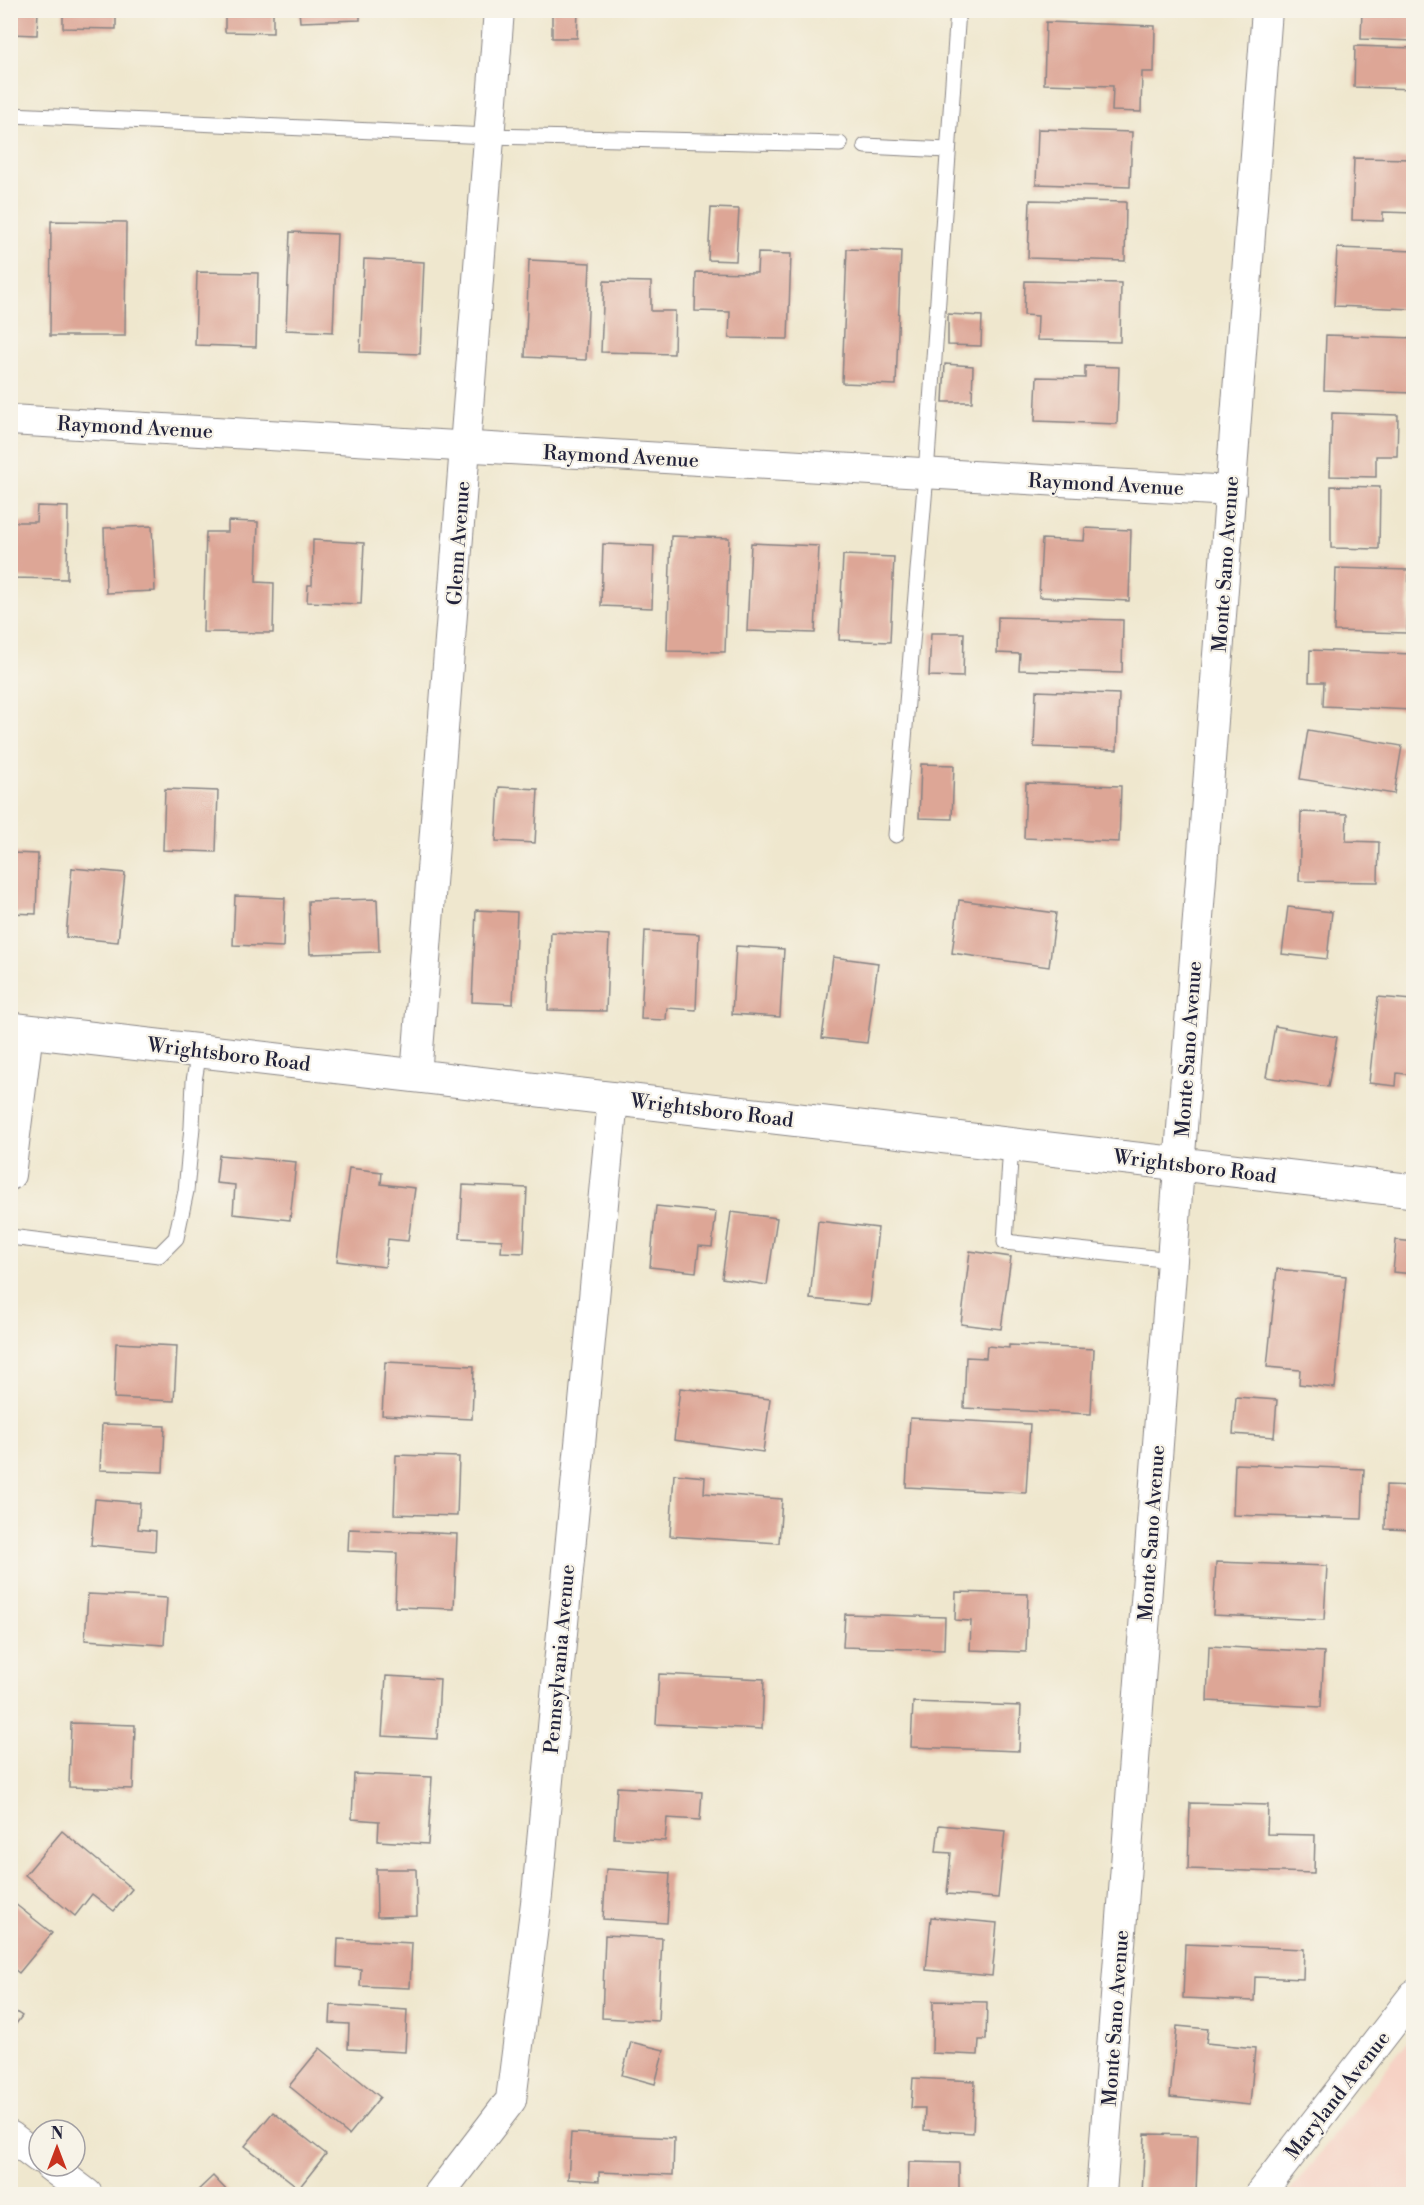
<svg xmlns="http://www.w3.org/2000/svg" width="1424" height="2205" viewBox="0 0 1424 2205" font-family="'Libre Bodoni',serif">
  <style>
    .built { fill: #f6d2c5 }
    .building { fill: #dda696 }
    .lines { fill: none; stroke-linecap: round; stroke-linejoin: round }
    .lane-casing { stroke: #888484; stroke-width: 17 }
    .street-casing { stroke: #888484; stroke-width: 32 }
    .secondary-casing { stroke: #888484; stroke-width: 35 }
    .lane { stroke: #fff; stroke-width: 15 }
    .street { stroke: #fff; stroke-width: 30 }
    .secondary { stroke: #fff; stroke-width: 33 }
    .labels { text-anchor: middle; stroke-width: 4.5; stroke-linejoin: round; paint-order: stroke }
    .street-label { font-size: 20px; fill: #22223b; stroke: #f7f3e8 }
  </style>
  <rect width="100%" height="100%" fill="#f7f3e8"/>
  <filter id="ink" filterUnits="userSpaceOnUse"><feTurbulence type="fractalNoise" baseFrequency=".0167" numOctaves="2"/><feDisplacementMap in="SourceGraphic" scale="12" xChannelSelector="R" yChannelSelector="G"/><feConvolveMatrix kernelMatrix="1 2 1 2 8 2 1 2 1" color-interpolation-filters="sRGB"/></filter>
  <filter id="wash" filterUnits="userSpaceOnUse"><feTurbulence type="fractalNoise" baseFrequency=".008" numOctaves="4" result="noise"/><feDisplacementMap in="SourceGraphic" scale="24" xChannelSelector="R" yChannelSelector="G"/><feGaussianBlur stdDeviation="1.35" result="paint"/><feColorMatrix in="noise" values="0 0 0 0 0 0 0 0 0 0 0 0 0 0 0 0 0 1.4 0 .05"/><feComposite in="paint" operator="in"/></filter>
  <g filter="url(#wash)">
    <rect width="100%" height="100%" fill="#efe7ce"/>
    <path class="built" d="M 1413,2034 L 1413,2194 L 1288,2194 Z"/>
    <g id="blocks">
      <g class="building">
        <path d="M 10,10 L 38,10 L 37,35 L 10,34 Z"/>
        <path d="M 63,10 L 116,10 L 116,29 L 63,28 Z"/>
        <path d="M 225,10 L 273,10 L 273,33 L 225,32 Z"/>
        <path d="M 299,10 L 360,10 L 360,20 L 300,22 Z"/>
        <path d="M 552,10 L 578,10 L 577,38 L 552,38 Z"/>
        <path d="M 1362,10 L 1414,10 L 1414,41 L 1361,39 Z"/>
        <path d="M 1046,22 L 1155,26 L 1154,72 L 1142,72 L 1141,112 L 1112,111 L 1113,86 L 1044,84 Z"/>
        <path d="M 1355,46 L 1414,48 L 1414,89 L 1354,87 Z"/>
        <path d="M 1038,129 L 1132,132 L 1130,187 L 1036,184 Z"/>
        <path d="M 1354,158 L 1414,159 L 1414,213 L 1383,212 L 1383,221 L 1352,220 Z"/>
        <path d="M 1030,200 L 1126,202 L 1125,261 L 1028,258 Z"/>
        <path d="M 711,208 L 739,209 L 736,261 L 708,260 Z"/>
        <path d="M 51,221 L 126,222 L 125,336 L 50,336 Z"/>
        <path d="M 290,232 L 337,234 L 333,332 L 286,330 Z"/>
        <path d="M 10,246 L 14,246 L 12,282 L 10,282 Z"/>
        <path d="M 1337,248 L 1414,251 L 1414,309 L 1334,306 Z"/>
        <path d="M 847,249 L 901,251 L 896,385 L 842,383 Z"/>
        <path d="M 758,253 L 791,254 L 788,339 L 729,338 L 730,312 L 695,311 L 696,272 L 757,273 Z"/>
        <path d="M 364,259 L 424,262 L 420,354 L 360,352 Z"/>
        <path d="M 529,260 L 590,263 L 586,360 L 525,357 Z"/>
        <path d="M 197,272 L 258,273 L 256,347 L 195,345 Z"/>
        <path d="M 604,281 L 651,282 L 651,311 L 675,311 L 674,354 L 601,352 Z"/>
        <path d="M 1025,281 L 1121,283 L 1120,342 L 1037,340 L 1038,316 L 1024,315 Z"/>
        <path d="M 948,314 L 982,316 L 981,346 L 948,345 Z"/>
        <path d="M 1326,335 L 1414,338 L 1414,393 L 1324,390 Z"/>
        <path d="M 945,364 L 973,366 L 972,402 L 943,402 Z"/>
        <path d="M 1085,366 L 1119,367 L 1117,424 L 1035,421 L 1037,377 L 1085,378 Z"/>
        <path d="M 1332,413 L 1398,415 L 1397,456 L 1376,456 L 1376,477 L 1330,476 Z"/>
        <path d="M 1331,486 L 1380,487 L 1379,549 L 1331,548 Z"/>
        <path d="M 37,506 L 68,507 L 67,579 L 10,578 L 10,522 L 36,522 Z"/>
        <path d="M 228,521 L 258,522 L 256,582 L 274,583 L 273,633 L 203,632 L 206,532 L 228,532 Z"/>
        <path d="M 152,526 L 155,591 L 106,593 L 104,528 Z"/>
        <path d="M 1085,528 L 1131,530 L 1129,601 L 1039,597 L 1042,539 L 1084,541 Z"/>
        <path d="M 671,536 L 729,538 L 725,652 L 667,651 Z"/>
        <path d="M 313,540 L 364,543 L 361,604 L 307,602 L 308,585 L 312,585 Z"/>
        <path d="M 751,543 L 819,546 L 815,633 L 747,631 Z"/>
        <path d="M 603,544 L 654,546 L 652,608 L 601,606 Z"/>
        <path d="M 843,555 L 894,557 L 890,642 L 839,640 Z"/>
        <path d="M 1336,568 L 1409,570 L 1407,633 L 1334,631 Z"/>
        <path d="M 998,617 L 1123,620 L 1122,673 L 1019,670 L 1020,654 L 997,653 Z"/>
        <path d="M 931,633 L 964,633 L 963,677 L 929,676 Z"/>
        <path d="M 1310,650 L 1413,654 L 1412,710 L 1323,706 L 1324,682 L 1309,682 Z"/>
        <path d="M 1036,691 L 1119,694 L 1117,750 L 1034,747 Z"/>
        <path d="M 1308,730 L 1402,746 L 1394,794 L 1300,779 Z"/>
        <path d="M 921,764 L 954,765 L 952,819 L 919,818 Z"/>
        <path d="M 1026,783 L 1121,786 L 1119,842 L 1024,838 Z"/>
        <path d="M 499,787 L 538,789 L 535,843 L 496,841 Z"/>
        <path d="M 165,789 L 218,791 L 216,852 L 163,850 Z"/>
        <path d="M 1301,812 L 1347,814 L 1346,841 L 1379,842 L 1378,882 L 1299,881 Z"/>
        <path d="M 10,853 L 38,854 L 36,914 L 10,913 Z"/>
        <path d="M 72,868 L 125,873 L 118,942 L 66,937 Z"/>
        <path d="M 235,896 L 285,898 L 283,947 L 233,945 Z"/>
        <path d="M 377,899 L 379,952 L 310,954 L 308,901 Z"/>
        <path d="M 959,900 L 1056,913 L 1049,967 L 952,953 Z"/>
        <path d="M 1288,907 L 1332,912 L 1327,959 L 1282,954 Z"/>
        <path d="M 476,910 L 517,912 L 513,1004 L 472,1002 Z"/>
        <path d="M 645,931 L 699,934 L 696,1010 L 667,1008 L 666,1020 L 641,1019 Z"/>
        <path d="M 551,932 L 609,935 L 606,1011 L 548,1010 Z"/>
        <path d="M 736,946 L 784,949 L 780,1017 L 732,1014 Z"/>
        <path d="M 833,957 L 878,963 L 867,1043 L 822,1038 Z"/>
        <path d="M 1378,997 L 1412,1000 L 1411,1017 L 1414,1018 L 1414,1075 L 1397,1073 L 1396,1086 L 1369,1083 Z"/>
        <path d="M 1275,1026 L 1337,1037 L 1328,1087 L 1266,1077 Z"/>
        <path d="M 219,1155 L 296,1162 L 290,1220 L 233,1214 L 235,1185 L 216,1183 Z"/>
        <path d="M 349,1168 L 382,1172 L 381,1184 L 415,1188 L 408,1241 L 388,1239 L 385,1267 L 337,1261 Z"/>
        <path d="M 463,1185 L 527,1188 L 524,1253 L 501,1252 L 502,1240 L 460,1238 Z"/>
        <path d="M 656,1206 L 716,1212 L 712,1247 L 699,1246 L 696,1272 L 650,1267 Z"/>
        <path d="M 731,1212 L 777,1218 L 767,1285 L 722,1278 Z"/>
        <path d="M 818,1221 L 878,1228 L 870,1305 L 810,1299 Z"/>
        <path d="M 1396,1240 L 1414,1242 L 1414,1274 L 1393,1272 Z"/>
        <path d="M 970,1251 L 1011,1257 L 1001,1329 L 961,1324 Z"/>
        <path d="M 1277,1269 L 1346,1276 L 1335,1388 L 1299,1384 L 1300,1370 L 1267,1367 Z"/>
        <path d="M 116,1343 L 177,1346 L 174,1401 L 114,1398 Z"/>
        <path d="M 1009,1345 L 1094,1349 L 1091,1414 L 964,1408 L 966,1357 L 986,1358 L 987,1346 L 1009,1348 Z"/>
        <path d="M 385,1362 L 474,1366 L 472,1419 L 382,1415 Z"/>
        <path d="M 680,1388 L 770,1399 L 763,1452 L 674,1440 Z"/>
        <path d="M 1236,1397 L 1277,1400 L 1274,1437 L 1233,1434 Z"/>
        <path d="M 910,1418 L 1030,1424 L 1026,1493 L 906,1487 Z"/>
        <path d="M 102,1424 L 165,1426 L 163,1472 L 100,1470 Z"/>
        <path d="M 396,1455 L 459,1457 L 457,1516 L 394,1514 Z"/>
        <path d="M 1235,1464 L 1364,1469 L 1362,1519 L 1233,1515 Z"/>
        <path d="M 674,1474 L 705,1477 L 704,1493 L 782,1499 L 779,1543 L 670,1536 Z"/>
        <path d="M 1386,1485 L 1414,1486 L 1414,1530 L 1385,1529 Z"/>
        <path d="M 95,1499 L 140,1503 L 138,1529 L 156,1531 L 155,1551 L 91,1545 Z"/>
        <path d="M 349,1529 L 457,1534 L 454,1609 L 395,1607 L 397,1553 L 348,1551 Z"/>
        <path d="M 1216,1562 L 1327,1566 L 1324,1620 L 1213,1615 Z"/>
        <path d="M 956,1592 L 1028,1594 L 1026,1652 L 970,1650 L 971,1621 L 955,1620 Z"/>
        <path d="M 88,1594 L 167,1598 L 164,1645 L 85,1640 Z"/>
        <path d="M 845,1614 L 945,1617 L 944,1650 L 843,1647 Z"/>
        <path d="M 1209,1646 L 1324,1652 L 1321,1707 L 1207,1701 Z"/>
        <path d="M 659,1674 L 764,1679 L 762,1729 L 656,1724 Z"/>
        <path d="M 386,1676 L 440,1679 L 437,1739 L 382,1736 Z"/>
        <path d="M 913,1702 L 1021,1706 L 1019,1751 L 911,1747 Z"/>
        <path d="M 71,1723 L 135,1725 L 133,1789 L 69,1787 Z"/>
        <path d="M 354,1774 L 432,1777 L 428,1844 L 378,1841 L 379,1821 L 352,1819 Z"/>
        <path d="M 617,1787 L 702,1792 L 700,1820 L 667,1818 L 665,1841 L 614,1838 Z"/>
        <path d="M 1190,1803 L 1268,1805 L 1267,1834 L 1315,1835 L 1314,1873 L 1188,1869 Z"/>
        <path d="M 939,1825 L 1005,1831 L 998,1898 L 947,1894 L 951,1853 L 936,1852 Z"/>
        <path d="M 62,1831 L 132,1889 L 114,1911 L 92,1894 L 75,1916 L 25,1875 Z"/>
        <path d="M 376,1869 L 416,1869 L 417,1916 L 377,1917 Z"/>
        <path d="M 606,1869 L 670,1873 L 667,1923 L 603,1919 Z"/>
        <path d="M 10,1900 L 52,1933 L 19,1973 L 10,1966 Z"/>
        <path d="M 931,1917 L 997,1923 L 992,1976 L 926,1970 Z"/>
        <path d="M 605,1935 L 662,1938 L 658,2021 L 602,2018 Z"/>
        <path d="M 338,1939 L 412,1943 L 410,1988 L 360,1986 L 361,1969 L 337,1967 Z"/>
        <path d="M 1185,1944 L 1304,1949 L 1303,1979 L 1255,1977 L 1254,2001 L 1183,1998 Z"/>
        <path d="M 933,2001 L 987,2002 L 986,2040 L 979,2040 L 978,2055 L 932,2053 Z"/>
        <path d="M 331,2005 L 407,2010 L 405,2052 L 348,2049 L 349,2024 L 330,2023 Z"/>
        <path d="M 10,2008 L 22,2016 L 10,2032 Z"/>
        <path d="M 1177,2026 L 1208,2029 L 1206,2043 L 1255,2048 L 1250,2105 L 1170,2097 Z"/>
        <path d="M 631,2042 L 664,2050 L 655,2084 L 622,2075 Z"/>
        <path d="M 320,2048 L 380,2097 L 349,2135 L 289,2086 Z"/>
        <path d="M 913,2078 L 975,2081 L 973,2133 L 924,2130 L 925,2108 L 911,2108 Z"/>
        <path d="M 273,2112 L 326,2154 L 299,2188 L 245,2146 Z"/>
        <path d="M 571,2133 L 674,2138 L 673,2175 L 599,2172 L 599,2181 L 568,2179 Z"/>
        <path d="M 1145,2134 L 1198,2135 L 1196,2194 L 1142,2194 Z"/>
        <path d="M 909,2162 L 959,2163 L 959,2194 L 908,2194 Z"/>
        <path d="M 213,2176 L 230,2194 L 194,2194 Z"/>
      </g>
    </g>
  </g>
  <g filter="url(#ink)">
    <use href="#blocks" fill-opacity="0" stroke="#888484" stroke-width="1.5"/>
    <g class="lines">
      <g class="lane-casing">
        <g id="lane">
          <path d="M 10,115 L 489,136 L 840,144"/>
          <path d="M 865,146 L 948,150"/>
          <path d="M 896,835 L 926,474 L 958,10"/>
          <path d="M 1011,1144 L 1005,1242 L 1172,1260"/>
          <path d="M 10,1237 L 159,1255 L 176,1238 L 186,1191 L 192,1127 L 194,1081 L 199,1051"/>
        </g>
      </g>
      <g class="street-casing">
        <g id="street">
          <path d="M 10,420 L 1231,491"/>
          <path d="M 416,1076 L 499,10"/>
          <path d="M 10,1175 L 28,1031"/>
          <path d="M 10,2136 L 39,2158"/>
          <path d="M 50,2166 L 87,2194"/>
          <path d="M 439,2194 L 511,2100 L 537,1895 L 613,1099"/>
          <path d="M 1101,2194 L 1267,10"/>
          <path d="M 1260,2194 L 1414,1995"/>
        </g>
      </g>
      <g class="secondary-casing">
        <path id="secondary" d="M 10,1029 L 1414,1191"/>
      </g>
      <use href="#lane" class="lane"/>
      <use href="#street" class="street"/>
      <use href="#secondary" class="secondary"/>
    </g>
  </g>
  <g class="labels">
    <g class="street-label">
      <text transform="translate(135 427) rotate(3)" y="7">Raymond Avenue</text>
      <text transform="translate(621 456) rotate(3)" y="7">Raymond Avenue</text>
      <text transform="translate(1106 484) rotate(3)" y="7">Raymond Avenue</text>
      <text transform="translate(458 543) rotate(-86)" y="7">Glenn Avenue</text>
      <text transform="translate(1225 564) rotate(-86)" y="7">Monte Sano Avenue</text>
      <text transform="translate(1188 1049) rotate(-86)" y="7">Monte Sano Avenue</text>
      <text transform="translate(229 1054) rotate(7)" y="7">Wrightsboro Road</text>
      <text transform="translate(712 1110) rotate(7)" y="7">Wrightsboro Road</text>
      <text transform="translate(1195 1166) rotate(7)" y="7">Wrightsboro Road</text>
      <text transform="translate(1151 1533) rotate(-86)" y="7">Monte Sano Avenue</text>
      <text transform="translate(559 1659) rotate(-85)" y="7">Pennsylvania Avenue</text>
      <text transform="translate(1115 2018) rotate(-86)" y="7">Monte Sano Avenue</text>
      <text transform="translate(1337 2095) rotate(-52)" y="7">Maryland Avenue</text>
    </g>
  </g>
  <rect width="1424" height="2205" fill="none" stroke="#f7f3e8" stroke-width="36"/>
  <g transform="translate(57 2148)"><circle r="28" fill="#f7f3e8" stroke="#a29fa3" stroke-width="1.5"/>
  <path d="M0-4.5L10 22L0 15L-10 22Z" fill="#c8321e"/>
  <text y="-9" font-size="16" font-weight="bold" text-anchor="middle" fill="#22223b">N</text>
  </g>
</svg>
